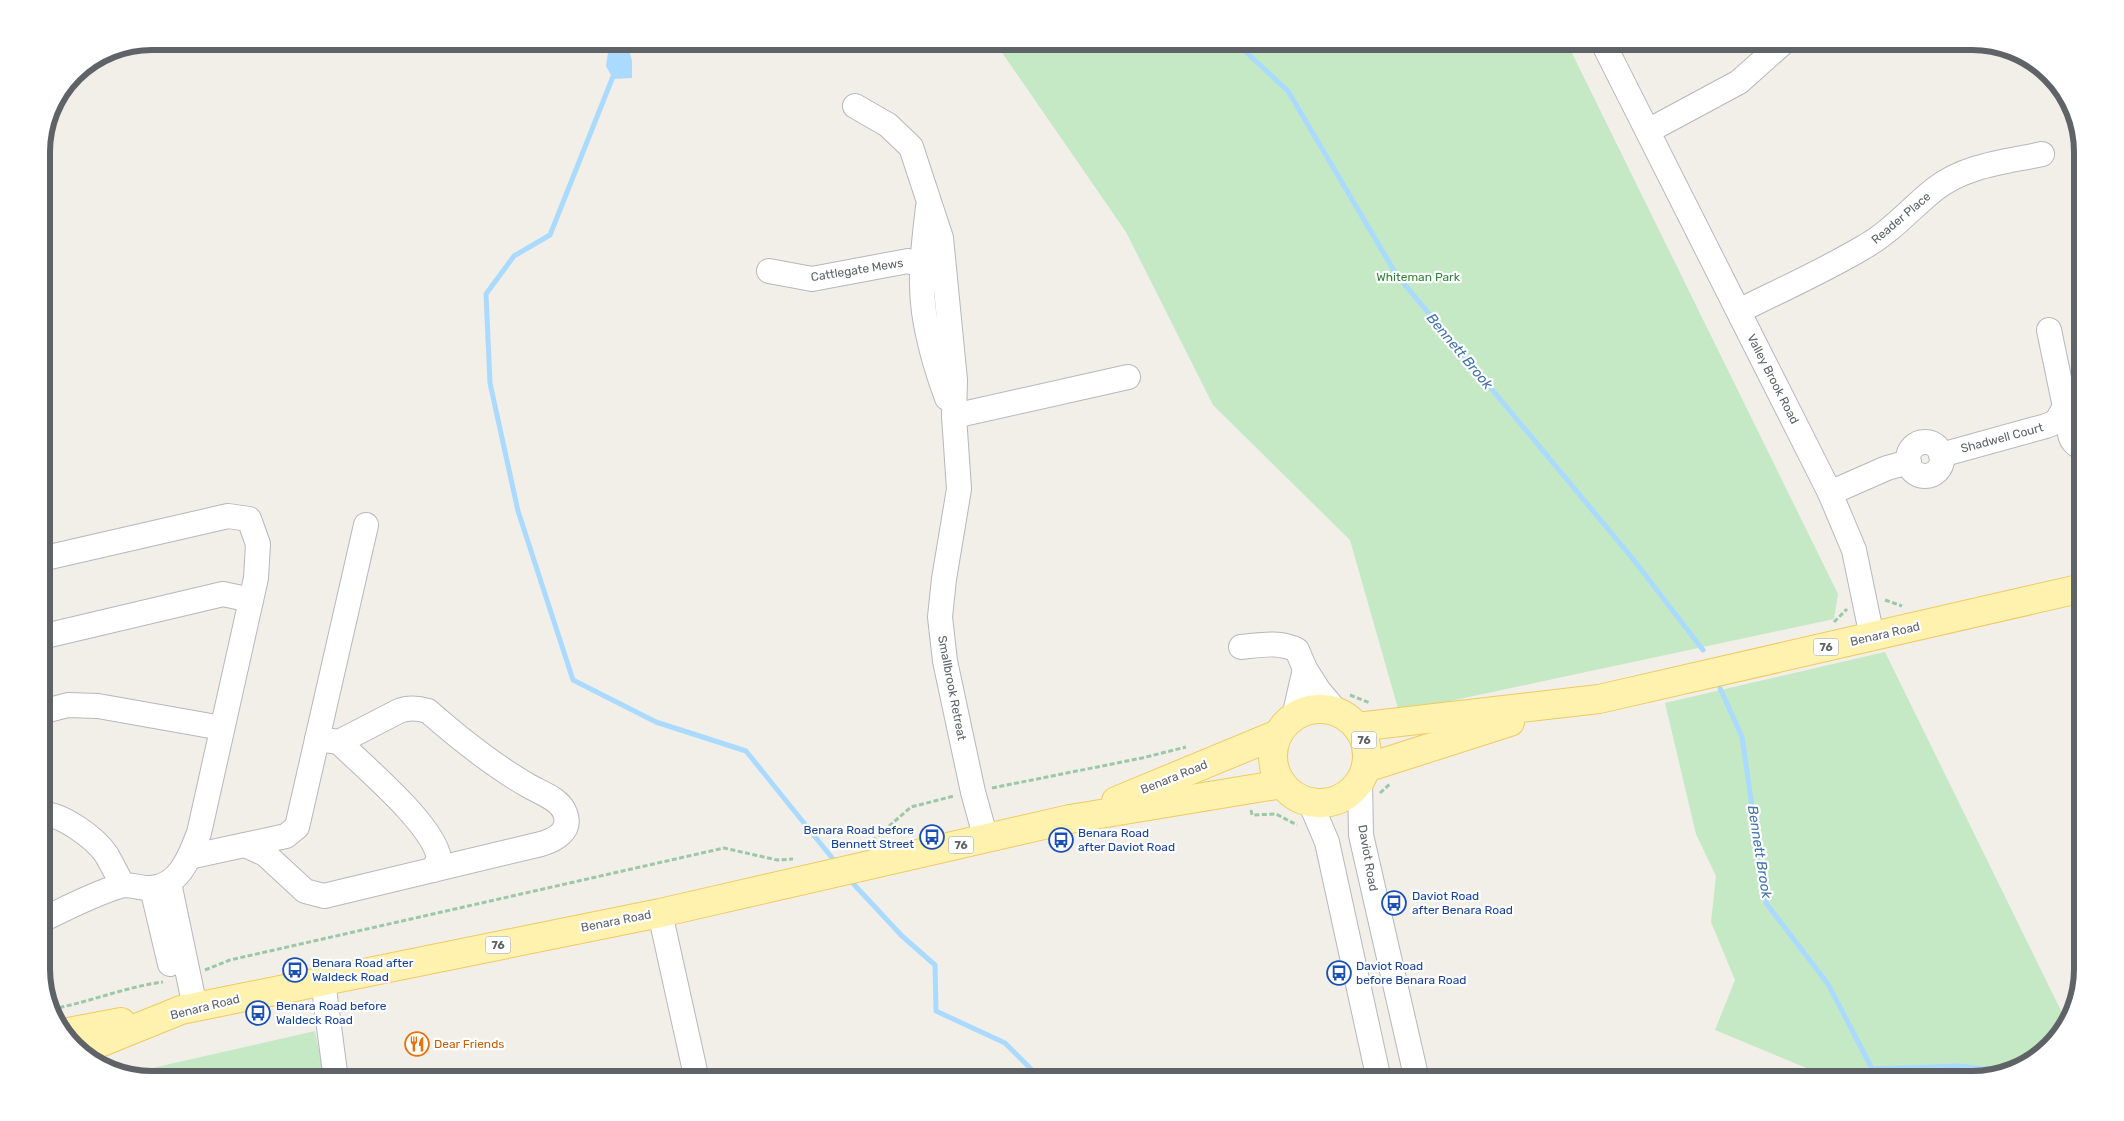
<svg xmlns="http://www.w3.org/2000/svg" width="2124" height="1121" viewBox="0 0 2124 1121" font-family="Rubik,sans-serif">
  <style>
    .green { fill: #c5e8c5 }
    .water { fill: #aadaff }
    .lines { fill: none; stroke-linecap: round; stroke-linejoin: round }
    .stream { stroke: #aadaff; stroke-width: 5 }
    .minor-casing { stroke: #b5b8bc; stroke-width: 26 }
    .major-casing { stroke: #f2c960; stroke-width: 30 }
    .path { stroke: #9cc7a9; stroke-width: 3; stroke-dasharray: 5 2.5; stroke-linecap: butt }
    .minor { stroke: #fff; stroke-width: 24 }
    .major { stroke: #fff2af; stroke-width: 28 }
    .labels { text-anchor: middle; stroke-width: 4.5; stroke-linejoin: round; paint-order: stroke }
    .shield { fill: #fff; stroke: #8f9295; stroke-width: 1 }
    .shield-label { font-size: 11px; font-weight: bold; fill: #5f6368 }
    .street-label { font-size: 12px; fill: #5f6368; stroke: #fff }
    .park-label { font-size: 12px; fill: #348238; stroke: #fff }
    .transit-label { font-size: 12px; fill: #164399; stroke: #fff; text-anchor: start }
    .food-label { font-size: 12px; fill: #c56008; stroke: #fff; text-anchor: start }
    .water-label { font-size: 14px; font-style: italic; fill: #4174aa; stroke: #fff }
    .rim { fill: none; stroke: #5f6368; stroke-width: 6 }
  </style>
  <rect width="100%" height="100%" fill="#f1efe8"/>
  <g class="green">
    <path d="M 994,41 L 1566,41 L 1838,594 L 1834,619 L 1399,712 L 1350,540 L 1213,405 L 1126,232 Z"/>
    <path d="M 1885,652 L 2067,1023 L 2033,1061 L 1972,1080 L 1814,1080 L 1809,1069 L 1715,1030 L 1735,980 L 1711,922 L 1716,876 L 1696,834 L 1665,703 Z"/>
    <path d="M 315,1031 L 325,1080 L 152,1080 L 126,1074 Z"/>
  </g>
  <path class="water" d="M 627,42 L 632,61 L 632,78 L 613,79 L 606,66 L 609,46 Z"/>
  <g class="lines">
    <g class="stream">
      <path d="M 1234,41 L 1288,91 L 1396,274 L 1633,559 L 1703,650"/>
      <path d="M 614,74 L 550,235 L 514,256 L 486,294 L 490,383 L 518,511 L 573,680 L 656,722 L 746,751 L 837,864"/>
      <path d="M 1720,688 L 1742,737 L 1766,903 L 1828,984 L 1878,1080"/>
      <path d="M 848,878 L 902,936 L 935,965 L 936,1011 L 1005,1043 L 1042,1080"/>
      <path d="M 1872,1069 L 1959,1066 L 2003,1071"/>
    </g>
    <g class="minor-casing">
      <g id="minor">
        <path d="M 1602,41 L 1830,493 L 1854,550 L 1872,637"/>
        <path d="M 855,106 L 888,125 L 911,147 L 941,238 L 955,380 L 954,416 L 959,489 L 944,579 L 940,617 L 945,661 L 973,792 L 986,839"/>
        <path d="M 1648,131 L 1739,82 L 1785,41"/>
        <path d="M 928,207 C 924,242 919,277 924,312 C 928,340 937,371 947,398"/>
        <path d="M 769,271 L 812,279 L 908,261 L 936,270"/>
        <path d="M 1739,311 C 1781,290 1824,271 1864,247 C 1891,232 1911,208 1935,189 C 1966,165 2005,162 2042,154"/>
        <path d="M 954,416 L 1128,377"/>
        <path d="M 2083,416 C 2065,421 2066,443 2083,448"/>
        <circle cx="1925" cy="459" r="17"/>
        <path d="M 1941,455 L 2046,426 L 2056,422 L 2065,407 L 2049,330"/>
        <path d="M 1830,493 L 1887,468 L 1909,462"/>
        <path d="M 41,559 L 228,516 L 249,519 L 258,544 L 256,578 L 199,833 C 190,856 180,886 151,888 C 141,889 130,883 120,886 C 93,894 67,908 42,920"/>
        <path d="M 41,637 L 223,594 L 251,600"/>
        <path d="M 1241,647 C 1260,645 1280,641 1297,650 L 1305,669 L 1319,691 L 1337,712"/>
        <path d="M 41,712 L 68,705 L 98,706 L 222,728"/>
        <path d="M 1294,717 L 1305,669"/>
        <path d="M 339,742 C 365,768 433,824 439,858 L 433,870"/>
        <path d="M 1360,781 L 1361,835 L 1417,1080"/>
        <path d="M 1310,802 L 1327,842 L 1379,1080"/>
        <path d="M 42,814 C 61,813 95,838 106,854 C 112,864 117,875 123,885"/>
        <path d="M 245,845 L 265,854 L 305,891 L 324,896 L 541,844 C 555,840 572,831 565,813 C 560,799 541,793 529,786 C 492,765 460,739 428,711 C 418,708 409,707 399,711 L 339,742 L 317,739"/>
        <path d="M 189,857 L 286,836 L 297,827 L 366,525"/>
        <path d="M 169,883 L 195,1007"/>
        <path d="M 152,888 L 170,964"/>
        <path d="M 660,913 L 697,1080"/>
        <path d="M 323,981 L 336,1080"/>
      </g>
    </g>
    <g class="major-casing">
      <g id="major">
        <circle cx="1320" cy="756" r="47"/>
        <path d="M 1357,727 L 1599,699 L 2083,588"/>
        <path d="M 1366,768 L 1510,722"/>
        <path d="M 1116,801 L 1278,734"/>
        <path d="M 63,1033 L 121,1022"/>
        <path d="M 82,1050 L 181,1010 L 660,913 L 1070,819 L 1282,784"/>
      </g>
    </g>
    <g class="path">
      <path d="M 1885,600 L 1902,606"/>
      <path d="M 1834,622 L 1847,609"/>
      <path d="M 1350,695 L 1370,703"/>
      <path d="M 992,788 L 1142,758 L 1186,747"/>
      <path d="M 1380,793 L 1390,784"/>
      <path d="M 1251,810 L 1252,815 L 1276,814 L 1297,825"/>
      <path d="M 872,841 L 911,807 L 954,796"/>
      <path d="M 205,970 L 230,960 L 724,848 L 777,860 L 793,859"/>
      <path d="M 52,1009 C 90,1002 125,987 163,982"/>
    </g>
    <use href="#minor" class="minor"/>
    <use href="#major" class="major"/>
  </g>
  <defs>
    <g id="bus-ring" transform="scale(1.25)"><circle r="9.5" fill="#fff" stroke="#1a4fb4" stroke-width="1.5"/><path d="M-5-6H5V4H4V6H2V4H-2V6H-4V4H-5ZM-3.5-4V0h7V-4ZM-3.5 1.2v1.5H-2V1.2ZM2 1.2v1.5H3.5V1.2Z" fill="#1a4fb4"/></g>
    <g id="restaurant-ring" transform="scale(1.25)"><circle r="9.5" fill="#fff" stroke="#e8710a" stroke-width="1.5"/><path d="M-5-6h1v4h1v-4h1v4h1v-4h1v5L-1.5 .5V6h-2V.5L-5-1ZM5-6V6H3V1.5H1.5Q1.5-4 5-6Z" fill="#e8710a"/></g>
  </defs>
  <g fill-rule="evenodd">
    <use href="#bus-ring" x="932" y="837"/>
    <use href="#bus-ring" x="1061" y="840"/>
    <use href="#bus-ring" x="1394" y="903"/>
    <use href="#bus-ring" x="295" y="970"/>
    <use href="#bus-ring" x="1339" y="973"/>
    <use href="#bus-ring" x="258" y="1013"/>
    <use href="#restaurant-ring" x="417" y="1044"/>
  </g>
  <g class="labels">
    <g class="shield">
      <rect x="1813.5" y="638.5" width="25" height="17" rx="4"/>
      <rect x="1351.5" y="731.5" width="25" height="17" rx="4"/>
      <rect x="948.5" y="836.5" width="25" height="17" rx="4"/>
      <rect x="485.5" y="936.5" width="25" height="17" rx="4"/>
    </g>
    <g class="shield-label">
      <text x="1826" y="651">76</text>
      <text x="1364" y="744">76</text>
      <text x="961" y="849">76</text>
      <text x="498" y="949">76</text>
    </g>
    <g class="street-label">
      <text transform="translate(1901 218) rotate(-40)" y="4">Reader Place</text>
      <text transform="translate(857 270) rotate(-9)" y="4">Cattlegate Mews</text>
      <text transform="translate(1773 379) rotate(63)" y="4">Valley Brook Road</text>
      <text transform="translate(2002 438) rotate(-15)" y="4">Shadwell Court</text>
      <text transform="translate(1885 634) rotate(-13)" y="4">Benara Road</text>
      <text transform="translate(952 688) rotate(79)" y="4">Smallbrook Retreat</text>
      <text transform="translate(1174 777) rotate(-22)" y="4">Benara Road</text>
      <text transform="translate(1368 858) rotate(80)" y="4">Daviot Road</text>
      <text transform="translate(616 921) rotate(-11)" y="4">Benara Road</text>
      <text transform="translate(205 1007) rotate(-14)" y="4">Benara Road</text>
    </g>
    <g class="park-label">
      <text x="1418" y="281">Whiteman Park</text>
    </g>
    <g class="transit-label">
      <text x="914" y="834" text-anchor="end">Benara Road before<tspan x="914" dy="14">Bennett Street</tspan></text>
      <text x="1078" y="837">Benara Road<tspan x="1078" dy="14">after Daviot Road</tspan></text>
      <text x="1412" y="900">Daviot Road<tspan x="1412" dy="14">after Benara Road</tspan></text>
      <text x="312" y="967">Benara Road after<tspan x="312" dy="14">Waldeck Road</tspan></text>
      <text x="1356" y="970">Daviot Road<tspan x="1356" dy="14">before Benara Road</tspan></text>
      <text x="276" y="1010">Benara Road before<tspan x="276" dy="14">Waldeck Road</tspan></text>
    </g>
    <g class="food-label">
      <text x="434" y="1048">Dear Friends</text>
    </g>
    <g class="water-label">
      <text transform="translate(1460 351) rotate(50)" y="5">Bennett Brook</text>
      <text transform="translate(1760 852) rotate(81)" y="5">Bennett Brook</text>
    </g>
  </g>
  <path d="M0 0H2124V1121H0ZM152 50H1972A102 102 0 0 1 2074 152V969A102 102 0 0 1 1972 1071H152A102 102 0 0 1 50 969V152A102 102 0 0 1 152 50Z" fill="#fff" fill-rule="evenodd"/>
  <path class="rim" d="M152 50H1972A102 102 0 0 1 2074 152V969A102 102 0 0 1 1972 1071H152A102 102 0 0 1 50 969V152A102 102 0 0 1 152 50Z"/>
</svg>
